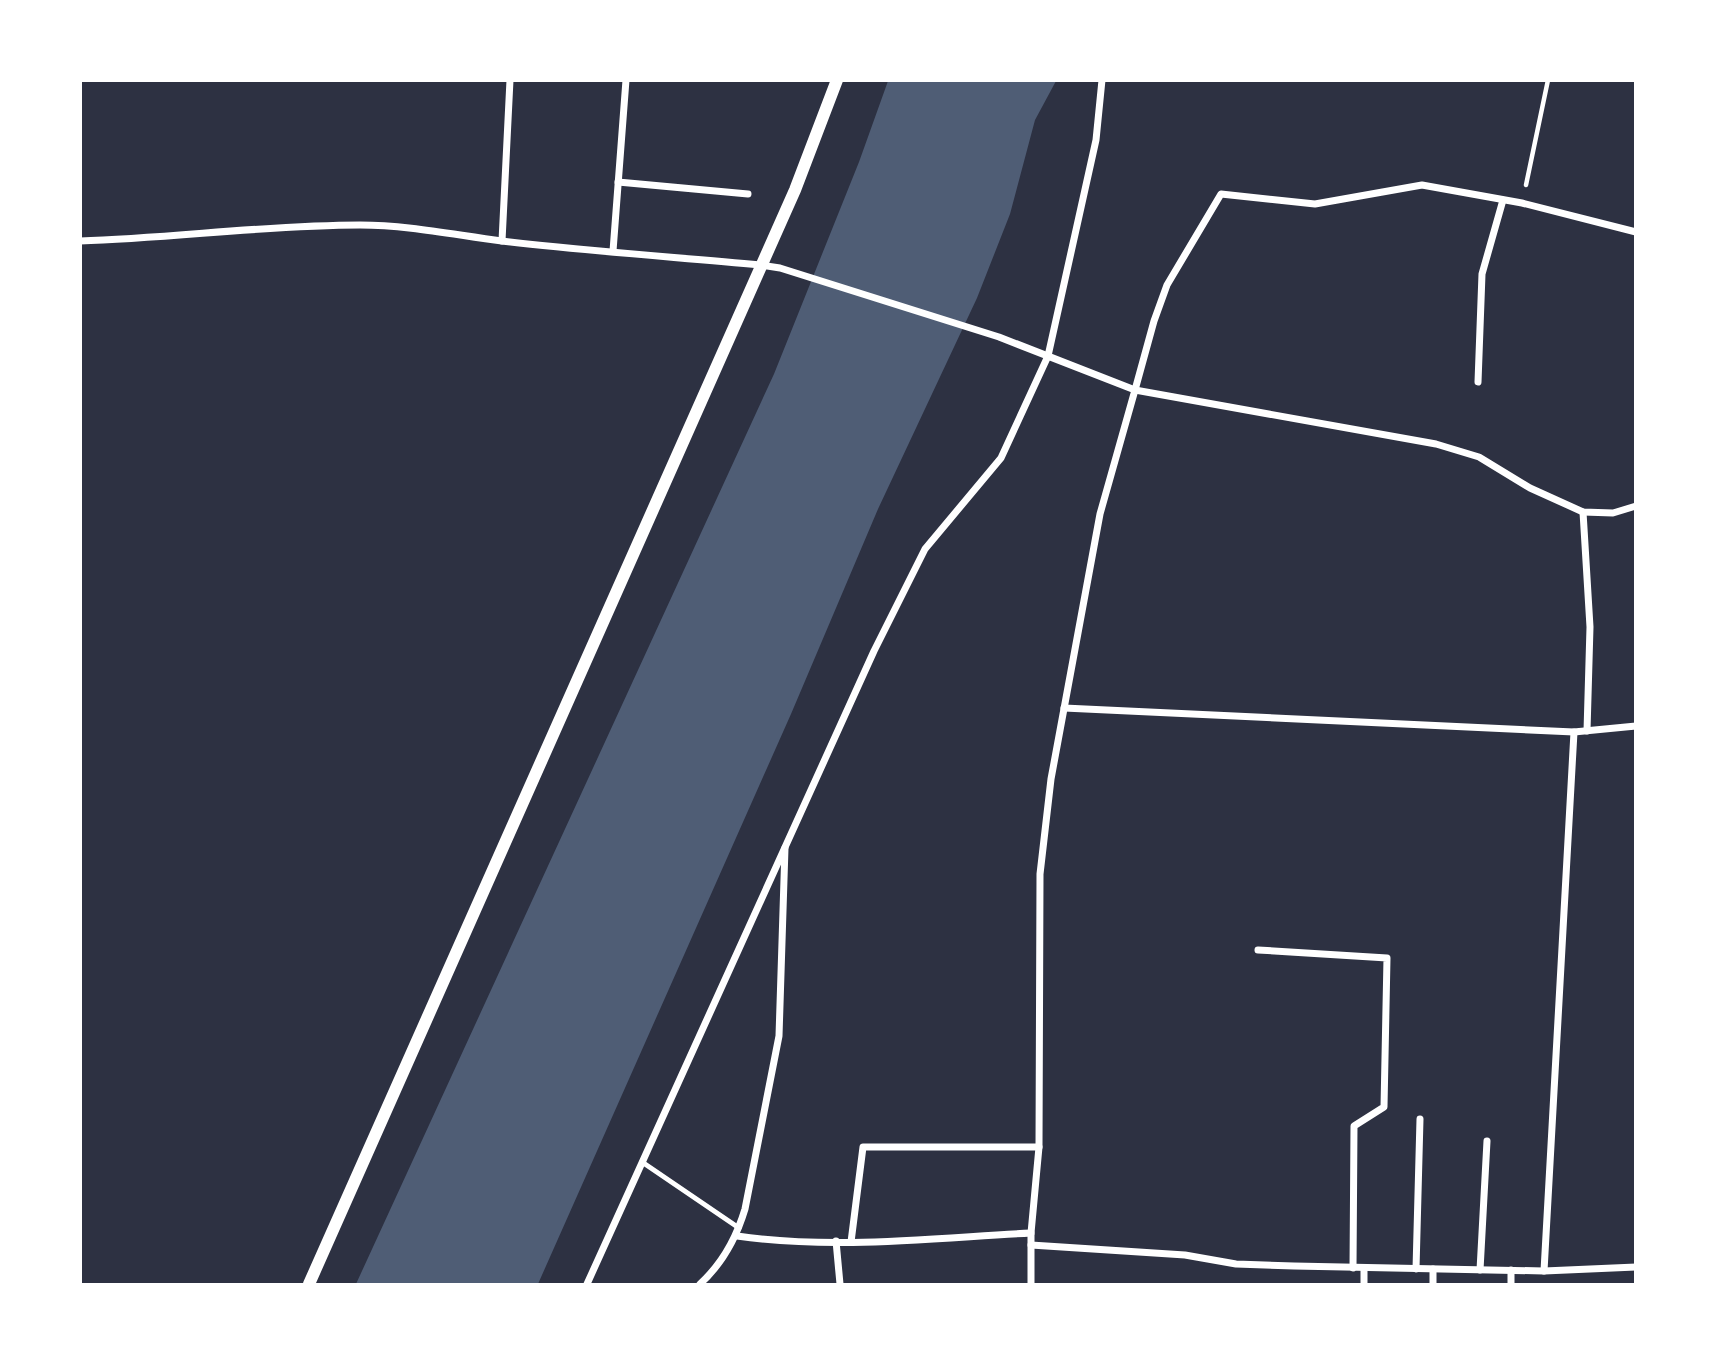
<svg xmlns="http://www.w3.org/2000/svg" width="1716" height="1365" viewBox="0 0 1716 1365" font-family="'Public Sans',sans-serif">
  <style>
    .water { fill: #4f5d75 }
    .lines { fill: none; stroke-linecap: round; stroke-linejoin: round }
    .path { stroke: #fff; stroke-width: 4.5 }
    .service { stroke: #fff; stroke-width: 5 }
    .minor { stroke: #fff; stroke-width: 7 }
    .tertiary { stroke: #fff; stroke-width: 12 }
  </style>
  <rect width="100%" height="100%" fill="#2d3142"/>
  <path class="water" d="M 888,81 L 1056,81 L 1035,120 L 1010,214 L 977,298 L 878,509 L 791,714 L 538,1284 L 356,1284 L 774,374 L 859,162 Z"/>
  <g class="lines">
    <path class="path" d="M 1526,185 L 1548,80"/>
    <path class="service" d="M 642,1162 L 739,1228"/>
    <g class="minor">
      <path d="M 618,182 L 748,194"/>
      <path d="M 1636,232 L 1522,203 L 1422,185 L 1315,204 L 1221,194 L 1167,285 L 1154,321 L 1135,390 L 1436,444 L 1479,457 L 1530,488 L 1583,512 L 1613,513 L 1636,506"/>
      <path d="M 80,241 C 174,238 267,225 360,225 C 408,225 455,235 502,241 C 588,251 674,257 760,265 L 780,268 L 999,337 L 1135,390 L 1100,514 L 1051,779 L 1040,874 L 1039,1147 L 1031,1233 L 1031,1284"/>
      <path d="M 502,241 L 510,80"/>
      <path d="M 613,251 L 626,80"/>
      <path d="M 1478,382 L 1482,274 L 1503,200"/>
      <path d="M 1583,512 L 1590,627 L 1587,731"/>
      <path d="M 1064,708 L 1574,732 L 1636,726"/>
      <path d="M 1258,950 L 1387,958 L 1384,1107 L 1354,1126 L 1353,1268"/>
      <path d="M 737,1236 C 833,1250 934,1238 1031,1233"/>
      <path d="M 836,1241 L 840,1284"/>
      <path d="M 851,1242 L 863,1147 L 1039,1147"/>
      <path d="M 1031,1245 L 1185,1255 L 1236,1264 L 1294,1266 L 1544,1271 L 1636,1267"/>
      <path d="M 1364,1268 L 1364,1284"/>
      <path d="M 1416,1269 L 1420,1119"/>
      <path d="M 1480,1270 L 1487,1141"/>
      <path d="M 1544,1271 L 1574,732"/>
      <path d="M 587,1284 L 874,651 L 925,549 L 1001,458 L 1048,356 L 1096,140 L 1102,80"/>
      <path d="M 700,1284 C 723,1263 736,1239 745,1209 L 779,1036 L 785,848"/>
      <path d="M 1433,1284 L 1433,1269"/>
      <path d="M 1511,1284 L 1511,1270"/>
    </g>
    <path class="tertiary" d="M 309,1284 L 795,190 L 837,80"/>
  </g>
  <rect width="1716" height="1365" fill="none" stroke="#ffffff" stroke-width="164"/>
</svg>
